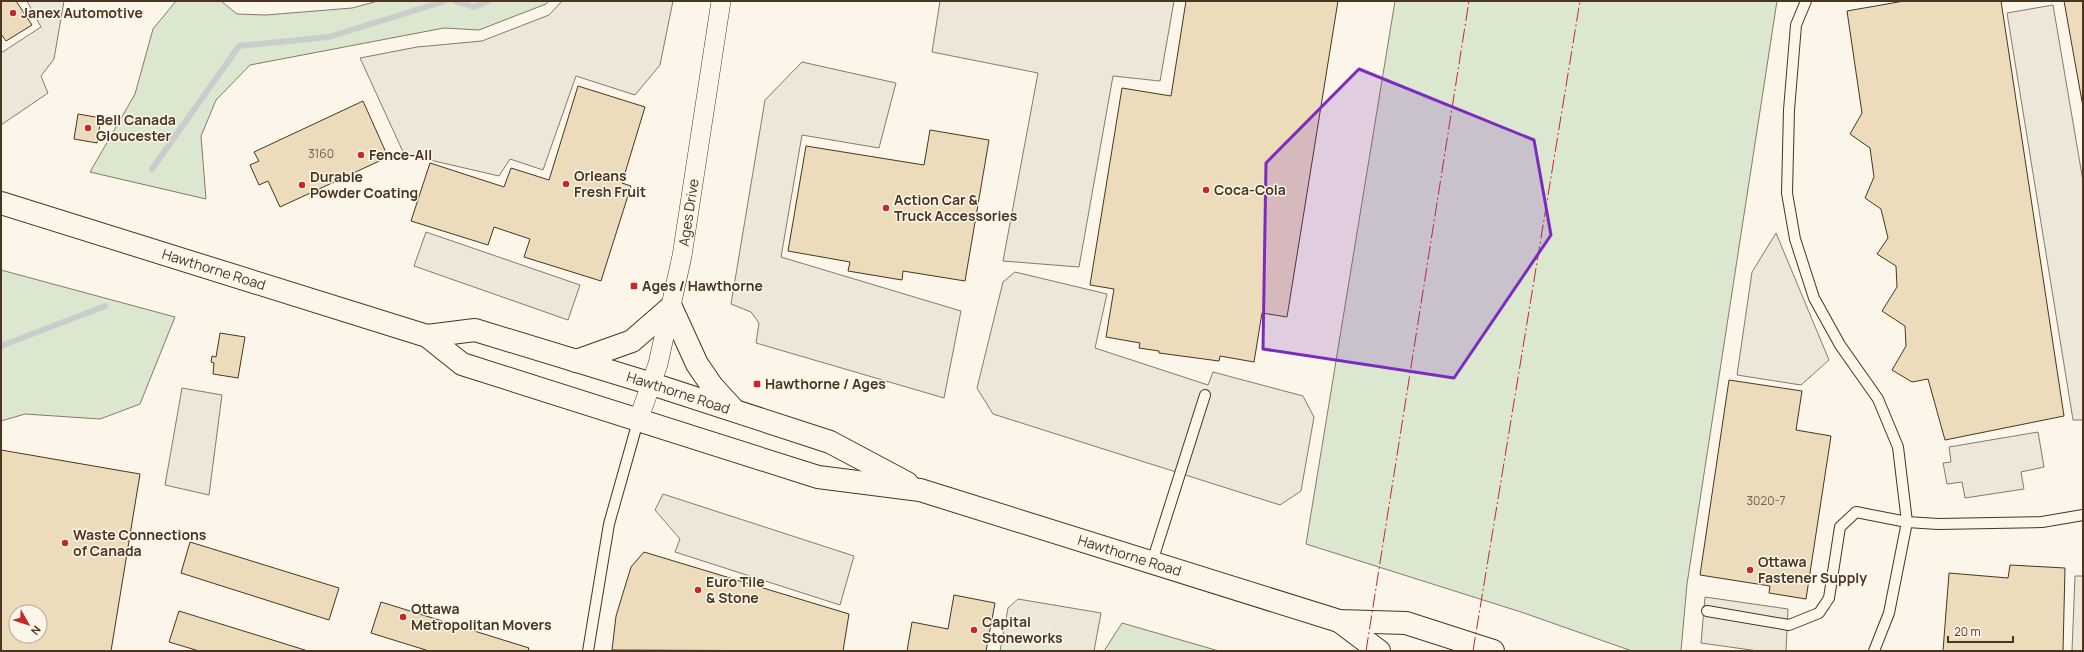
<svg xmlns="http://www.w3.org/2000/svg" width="2084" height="652" viewBox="0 0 2084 652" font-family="Manrope,sans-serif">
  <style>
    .green { fill: #dce7d0; stroke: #887966 }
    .parking { fill: #ede7d9; stroke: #887966 }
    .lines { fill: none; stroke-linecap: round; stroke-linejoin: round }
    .stream { stroke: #c9cecd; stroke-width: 6 }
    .building { fill: #ecdcbc; stroke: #4a3520; fill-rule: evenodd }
    .lane-casing { stroke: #4a3520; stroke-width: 12 }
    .street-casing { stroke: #4a3520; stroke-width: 20 }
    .secondary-casing { stroke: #4a3520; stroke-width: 24 }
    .lane { stroke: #fbf6e9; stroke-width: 10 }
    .street { stroke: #fbf6e9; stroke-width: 19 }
    .secondary { stroke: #fbf6e9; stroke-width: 22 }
    .power { stroke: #c62828; stroke-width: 1; stroke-dasharray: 14 3 2 3; stroke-linecap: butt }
    .marked { fill: #7b2cbf; fill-opacity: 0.2; stroke: #7b2cbf; stroke-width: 3; stroke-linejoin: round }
    .poi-dot { fill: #c62828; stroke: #fbf6e9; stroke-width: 1.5 }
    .labels { text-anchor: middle; stroke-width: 3; stroke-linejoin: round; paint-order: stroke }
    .number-label { font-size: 12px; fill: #725f47 }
    .poi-label { font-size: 14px; font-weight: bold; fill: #4a3520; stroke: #fbf6e9; text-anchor: start }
    .street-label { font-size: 14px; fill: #4a3520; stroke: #fbf6e9 }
  </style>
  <rect width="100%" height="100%" fill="#fbf6e9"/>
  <g class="green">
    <path d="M 176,1 L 221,1 L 237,14 L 266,15 L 352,8 L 378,1 L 549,1 L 546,4 L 479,30 L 444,28 L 250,65 L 216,100 L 201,136 L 206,199 L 90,172 L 135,94 L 153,29 Z"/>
    <path d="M 1395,1 L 1777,1 L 1687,584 L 1681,651 L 1632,651 L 1521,612 L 1306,544 Z"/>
    <path d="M 1,270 L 175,317 L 140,404 L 100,419 L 25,414 L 1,421 Z"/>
    <path d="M 1122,623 L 1219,651 L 1104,651 Z"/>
  </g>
  <g class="parking">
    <path d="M 27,1 L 64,1 L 54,59 L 41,76 L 48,93 L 1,125 L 1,53 L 41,27 Z"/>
    <path d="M 562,1 L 673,1 L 660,65 L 635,95 L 576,76 L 543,170 L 510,159 L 499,176 L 404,154 L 360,58 L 417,47 L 482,41 L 549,15 Z"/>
    <path d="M 940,1 L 1174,1 L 1160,81 L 1113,76 L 1079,267 L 1003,261 L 1038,73 L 932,52 Z"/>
    <path d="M 2053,5 L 2083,181 L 2083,420 L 2073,420 L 2007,13 Z"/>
    <path d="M 802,62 L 896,83 L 879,148 L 802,135 L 781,257 L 961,311 L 944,398 L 756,343 L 759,323 L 751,312 L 731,304 L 765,100 Z"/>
    <path d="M 426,232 L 580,285 L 568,320 L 414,266 Z"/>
    <path d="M 1776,233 L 1829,360 L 1801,385 L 1737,375 L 1752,272 Z"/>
    <path d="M 1015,272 L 1107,294 L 1095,348 L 1208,385 L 1213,372 L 1303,396 L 1314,417 L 1301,491 L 1280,505 L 993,414 L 977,388 L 1003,282 Z"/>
    <path d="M 182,388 L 222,395 L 209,495 L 165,485 Z"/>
    <path d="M 2038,432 L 2044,467 L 2021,472 L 2024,489 L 1965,498 L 1962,482 L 1947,484 L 1943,463 L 1951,462 L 1949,447 Z"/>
    <path d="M 663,494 L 854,556 L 840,605 L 675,552 L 680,539 L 655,510 Z"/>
    <path d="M 2075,576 L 2083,576 L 2083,651 L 2072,651 Z"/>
    <path d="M 1705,597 L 1788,609 L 1786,651 L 1758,651 L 1701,643 Z"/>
    <path d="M 1018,599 L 1101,613 L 1094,651 L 1000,651 L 1008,608 Z"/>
  </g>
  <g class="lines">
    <g class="stream">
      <path d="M 455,1 L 474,7 L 488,1"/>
      <path d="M 152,169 L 239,46 L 329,37 L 445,1"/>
      <path d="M 1,346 L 105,306"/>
    </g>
  </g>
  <g class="building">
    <path d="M 1,1 L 16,1 L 32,25 L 6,41 L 1,34 Z"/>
    <path d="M 1186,1 L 1338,1 L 1287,317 L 1262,313 L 1254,362 L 1220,356 L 1219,361 L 1159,353 L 1159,351 L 1139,348 L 1140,343 L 1106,337 L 1114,289 L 1090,285 L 1122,88 L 1171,96 Z"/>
    <path d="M 1904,1 L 2001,1 L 2064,416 L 1945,440 L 1928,379 L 1912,382 L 1892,370 L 1906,346 L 1905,326 L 1882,311 L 1897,287 L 1896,266 L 1877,254 L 1888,238 L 1881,209 L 1865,198 L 1874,177 L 1870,148 L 1850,134 L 1862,113 L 1847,11 Z"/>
    <path d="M 2064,1 L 2083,1 L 2083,107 Z"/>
    <path d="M 578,86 L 645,107 L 622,183 L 631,186 L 601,281 L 524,257 L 530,239 L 494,227 L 488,245 L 411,221 L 430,163 L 504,187 L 511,168 L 549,180 Z"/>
    <path d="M 363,101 L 388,157 L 280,207 L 268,181 L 259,185 L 250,165 L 259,161 L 254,152 Z"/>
    <path d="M 78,114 L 101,118 L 97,143 L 74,139 Z"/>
    <path d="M 930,130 L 989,140 L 965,281 L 903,271 L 902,280 L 848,271 L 850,262 L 788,251 L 806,146 L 924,165 Z"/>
    <path d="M 220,333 L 245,337 L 238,378 L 213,374 L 214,363 L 211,362 L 212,356 L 216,357 Z"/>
    <path d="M 1729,380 L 1802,391 L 1796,430 L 1831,436 L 1806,599 L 1769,593 L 1770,586 L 1700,575 Z"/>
    <path d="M 1,450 L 140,474 L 111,651 L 1,651 ZM 16,612 L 40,612 L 40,636 L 16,636 Z"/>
    <path d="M 190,542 L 339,588 L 329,620 L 181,573 Z"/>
    <path d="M 644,552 L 849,614 L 843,651 L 612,650 L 616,616 L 631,567 Z"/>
    <path d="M 2010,565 L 2065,568 L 2063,651 L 1943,651 L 1949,573 L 2008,578 Z"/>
    <path d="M 954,595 L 995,603 L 986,651 L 907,651 L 912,622 L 948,629 Z"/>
    <path d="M 381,602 L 529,648 L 528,651 L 429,651 L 371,633 Z"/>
    <path d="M 179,611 L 308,651 L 199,651 L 169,642 Z"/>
  </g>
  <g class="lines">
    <g class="lane-casing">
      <g id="lane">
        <path d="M 1806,1 L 1796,25 L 1789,110 L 1787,193 L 1795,239 L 1814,298 L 1840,345 L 1878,399 L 1898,447 L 1907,522 L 1889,613 L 1874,651"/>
        <path d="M 1152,562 L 1205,395"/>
        <path d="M 1707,611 L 1789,625 L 1819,613 L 1829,598 L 1840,527 L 1856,512 L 1907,522 L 1938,524 L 2042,522 L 2083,515"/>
        <path d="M 588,651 L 609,524 L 638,421"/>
      </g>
    </g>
    <g class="street-casing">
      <g id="street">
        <path id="s1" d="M 638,421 L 658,364 L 682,256 L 721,1"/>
      </g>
    </g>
    <g class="secondary-casing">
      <g id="secondary">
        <path id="s2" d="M 1,203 L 427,336 L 462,364 L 818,477 L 920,490 L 1339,621 L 1406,623 L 1493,651"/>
        <path id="s3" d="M 427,336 L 475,330 L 652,384 L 830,442 L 907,483"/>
        <path d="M 576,361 L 632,341 L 671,307 L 697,364 L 712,386 L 734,410"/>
        <path d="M 1339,621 L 1379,651"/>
      </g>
    </g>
    <use href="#lane" class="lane"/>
    <use href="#street" class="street"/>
    <use href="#secondary" class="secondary"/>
    <g class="power">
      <path d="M 1366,651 L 1469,1"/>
      <path d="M 1473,651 L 1580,1"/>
    </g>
  </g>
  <path class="marked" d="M 1359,69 L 1534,140 L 1551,235 L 1454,378 L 1263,349 L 1266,163 Z"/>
  <g class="poi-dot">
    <circle cx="13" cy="13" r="4"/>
    <circle cx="88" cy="128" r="4"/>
    <circle cx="361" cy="155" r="4"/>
    <circle cx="566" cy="184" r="4"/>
    <circle cx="302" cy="185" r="4"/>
    <circle cx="1206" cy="190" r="4"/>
    <circle cx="886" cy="208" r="4"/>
    <rect x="630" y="282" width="8" height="8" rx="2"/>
    <rect x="753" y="380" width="8" height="8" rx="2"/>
    <circle cx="65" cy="543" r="4"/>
    <circle cx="1750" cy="570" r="4"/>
    <circle cx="698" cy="590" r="4"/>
    <circle cx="403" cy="617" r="4"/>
    <circle cx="974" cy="630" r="4"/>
  </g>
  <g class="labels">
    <g class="number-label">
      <text x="321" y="158">3160</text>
      <text x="1766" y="505">3020-7</text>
    </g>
    <g class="poi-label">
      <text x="21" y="18">Janex Automotive</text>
      <text x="96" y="125">Bell Canada<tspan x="96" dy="16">Gloucester</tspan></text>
      <text x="369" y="160">Fence-All</text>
      <text x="574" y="181">Orleans<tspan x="574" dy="16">Fresh Fruit</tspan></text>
      <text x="310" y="182">Durable<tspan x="310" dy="16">Powder Coating</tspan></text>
      <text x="1214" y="195">Coca-Cola</text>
      <text x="894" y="205">Action Car &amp;<tspan x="894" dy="16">Truck Accessories</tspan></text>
      <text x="642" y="291">Ages / Hawthorne</text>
      <text x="765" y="389">Hawthorne / Ages</text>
      <text x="73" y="540">Waste Connections<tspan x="73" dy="16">of Canada</tspan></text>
      <text x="1758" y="567">Ottawa<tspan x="1758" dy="16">Fastener Supply</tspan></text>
      <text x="706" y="587">Euro Tile<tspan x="706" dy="16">&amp; Stone</tspan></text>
      <text x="411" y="614">Ottawa<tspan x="411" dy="16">Metropolitan Movers</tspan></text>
      <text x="982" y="627">Capital<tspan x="982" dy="16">Stoneworks</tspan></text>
    </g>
    <g class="street-label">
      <text dy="5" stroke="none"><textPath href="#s1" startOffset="215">Ages Drive</textPath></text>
      <text dy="5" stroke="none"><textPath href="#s2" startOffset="223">Hawthorne Road</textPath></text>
      <text dy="5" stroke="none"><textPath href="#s3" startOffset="261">Hawthorne Road</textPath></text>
      <text dy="5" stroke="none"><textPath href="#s2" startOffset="1187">Hawthorne Road</textPath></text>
    </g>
  </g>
  <rect width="2084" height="652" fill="none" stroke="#4a3520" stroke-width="4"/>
  <g transform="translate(28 624) rotate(129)"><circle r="19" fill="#fbf6e9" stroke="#b4a999"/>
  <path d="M0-3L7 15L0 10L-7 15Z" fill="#c62828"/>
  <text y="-6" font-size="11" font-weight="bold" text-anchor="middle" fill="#4a3520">N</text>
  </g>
  <path d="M1948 636v6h65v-6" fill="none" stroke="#4a3520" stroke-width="2"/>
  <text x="1954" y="636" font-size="12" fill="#4a3520" stroke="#fbf6e9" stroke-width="3" paint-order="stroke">20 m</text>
</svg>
